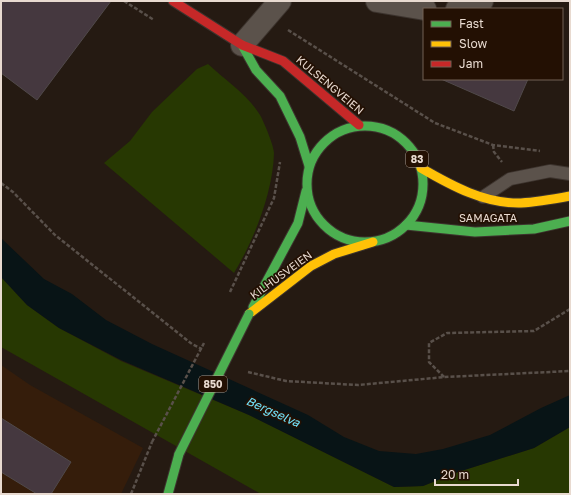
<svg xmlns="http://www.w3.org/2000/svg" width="571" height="495" viewBox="0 0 571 495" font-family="'Golos Text',sans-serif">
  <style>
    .built { fill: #351d0b }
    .green { fill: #273802 }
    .water { fill: #081416 }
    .building { fill: #45383f; stroke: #50494a }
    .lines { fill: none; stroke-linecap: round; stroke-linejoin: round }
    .lane-casing { stroke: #3d342e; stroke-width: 14 }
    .street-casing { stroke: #3d342e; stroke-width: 24 }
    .fast-casing { stroke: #3d342e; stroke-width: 11 }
    .slow-casing { stroke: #3d342e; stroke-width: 11 }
    .jam-casing { stroke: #3d342e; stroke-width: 11 }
    .path { stroke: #59504a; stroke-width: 2.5; stroke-dasharray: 4 2; stroke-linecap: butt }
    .lane { stroke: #5b524b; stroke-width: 12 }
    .street { stroke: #5b524b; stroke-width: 22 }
    .fast { stroke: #4caf50; stroke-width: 9 }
    .slow { stroke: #ffc107; stroke-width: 9 }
    .jam { stroke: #c62828; stroke-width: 9 }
    .fast-bridge-casing { stroke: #3d342e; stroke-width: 11; stroke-linecap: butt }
    .path-bridge { stroke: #59504a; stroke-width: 2.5; stroke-dasharray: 4 2; stroke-linecap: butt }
    .fast-bridge { stroke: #4caf50; stroke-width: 9 }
    .labels { text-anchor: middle; stroke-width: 3.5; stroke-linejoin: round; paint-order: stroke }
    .shield { fill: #231003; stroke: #ad9d92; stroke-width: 1 }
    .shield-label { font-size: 10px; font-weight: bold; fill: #e8dad0 }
    .street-label { font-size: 11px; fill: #e8dad0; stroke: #231003 }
    .water-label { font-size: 12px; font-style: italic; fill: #72e4fc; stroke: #231003 }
  </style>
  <rect width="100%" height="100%" fill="#251a12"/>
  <path class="built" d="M 1,365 L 30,385 L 143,448 L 121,494 L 1,494 Z"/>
  <g class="green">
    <path d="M 208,64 C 225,80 248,95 260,115 C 264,122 274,146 274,153 C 273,192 254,240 234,273 L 104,163 L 130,141 L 152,112 L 197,69 Z"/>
    <path d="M 1,277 L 27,305 L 59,328 L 121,361 L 249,415 L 394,487 L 423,486 L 458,472 L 534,448 L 570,427 L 570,494 L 261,494 L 1,347 Z"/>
  </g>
  <path class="water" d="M 1,238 L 44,279 L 72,294 L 106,320 L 152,344 L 308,415 L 344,437 L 379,451 L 416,454 L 443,449 L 490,435 L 541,408 L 570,395 L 570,427 L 534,448 L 458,472 L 423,486 L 394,487 L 249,415 L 121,360 L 59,328 L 27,305 L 1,277 Z"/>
  <g class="building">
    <path d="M 1,1 L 111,1 L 37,100 L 1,73 Z"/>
    <path d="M 441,79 L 528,79 L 514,111 Z"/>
    <path d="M 1,418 L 71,462 L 51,494 L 37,494 L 1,472 Z"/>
  </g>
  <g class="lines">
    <g class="lane-casing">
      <path id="lane" d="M 483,197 L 510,179 L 550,171 L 570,174"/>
    </g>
    <g class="street-casing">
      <g id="street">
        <path d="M 377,1 L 425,9"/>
        <path d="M 457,9 L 482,1"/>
        <path d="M 242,45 L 280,1"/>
      </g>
    </g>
    <g class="fast-casing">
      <g id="fast">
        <path d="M 242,45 L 256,70 L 280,96 L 300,137 L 309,166"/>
        <circle cx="365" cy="184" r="58"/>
        <path d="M 406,225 L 475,232 L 534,229 L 570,221"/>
        <path d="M 253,307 L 298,223 L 306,191"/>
        <path d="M 168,494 L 179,454"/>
      </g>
    </g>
    <g class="slow-casing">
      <g id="slow">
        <path d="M 421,168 C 452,186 485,204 521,203 C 538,202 554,199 570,196"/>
        <path d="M 249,314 L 311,266 L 334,254 L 373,242"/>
      </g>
    </g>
    <g class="jam-casing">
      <path id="jam" d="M 173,1 L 242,45 L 283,61 L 359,125"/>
    </g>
    <g class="path">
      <path d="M 124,1 L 154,20"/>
      <path d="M 288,30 L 435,123 L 493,145 L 540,151"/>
      <path d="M 493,145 L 494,152 L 502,162"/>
      <path d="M 1,183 L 13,192 L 55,235 L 192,344 L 202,349"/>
      <path d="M 230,292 L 274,198 L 280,162"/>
      <path d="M 248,372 L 286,381 L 358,385 L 445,377 L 570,371"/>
      <path d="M 444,377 L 429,362 L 429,343 L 447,333 L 534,331 L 570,309"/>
      <path d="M 131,494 L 152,442"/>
    </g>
    <use href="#lane" class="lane"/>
    <use href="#street" class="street"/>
    <use href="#fast" class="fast"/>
    <use href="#slow" class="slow"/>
    <use href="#jam" class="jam"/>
    <g class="fast-bridge-casing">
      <path id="fast-bridge" d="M 179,454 L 249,314"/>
    </g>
    <path class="path-bridge" d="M 152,442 L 204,343"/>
    <use href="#fast-bridge" class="fast-bridge"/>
  </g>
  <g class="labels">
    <g class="shield">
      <rect x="406" y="151" width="22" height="16" rx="3"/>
      <rect x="199" y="376" width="28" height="16" rx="3"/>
    </g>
    <g class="shield-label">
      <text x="417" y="163">83</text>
      <text x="213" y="388">850</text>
    </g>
    <g class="street-label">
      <text transform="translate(330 85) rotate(40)" y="4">KULSENGVEIEN</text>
      <text x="488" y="222">SAMAGATA</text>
      <text transform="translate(281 275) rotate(-36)" y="4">KILHUSVEIEN</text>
    </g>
    <g class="water-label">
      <text transform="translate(273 412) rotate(24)" y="4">Bergselva</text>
    </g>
  </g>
  <rect width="571" height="495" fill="none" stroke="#e8dad0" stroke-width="4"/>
  <rect x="423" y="8" width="140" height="72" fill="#231003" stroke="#726155"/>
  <rect x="431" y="21" width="20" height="6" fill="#4caf50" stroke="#726155"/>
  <text x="459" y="28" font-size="12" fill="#e8dad0">Fast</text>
  <rect x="431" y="41" width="20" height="6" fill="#ffc107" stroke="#726155"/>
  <text x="459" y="48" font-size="12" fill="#e8dad0">Slow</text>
  <rect x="431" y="61" width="20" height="6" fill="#c62828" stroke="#726155"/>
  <text x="459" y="68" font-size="12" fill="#e8dad0">Jam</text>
  <path d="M435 479v6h83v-6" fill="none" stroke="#e8dad0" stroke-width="2"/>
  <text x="441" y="479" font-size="12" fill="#e8dad0" stroke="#231003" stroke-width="3" paint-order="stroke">20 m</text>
</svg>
